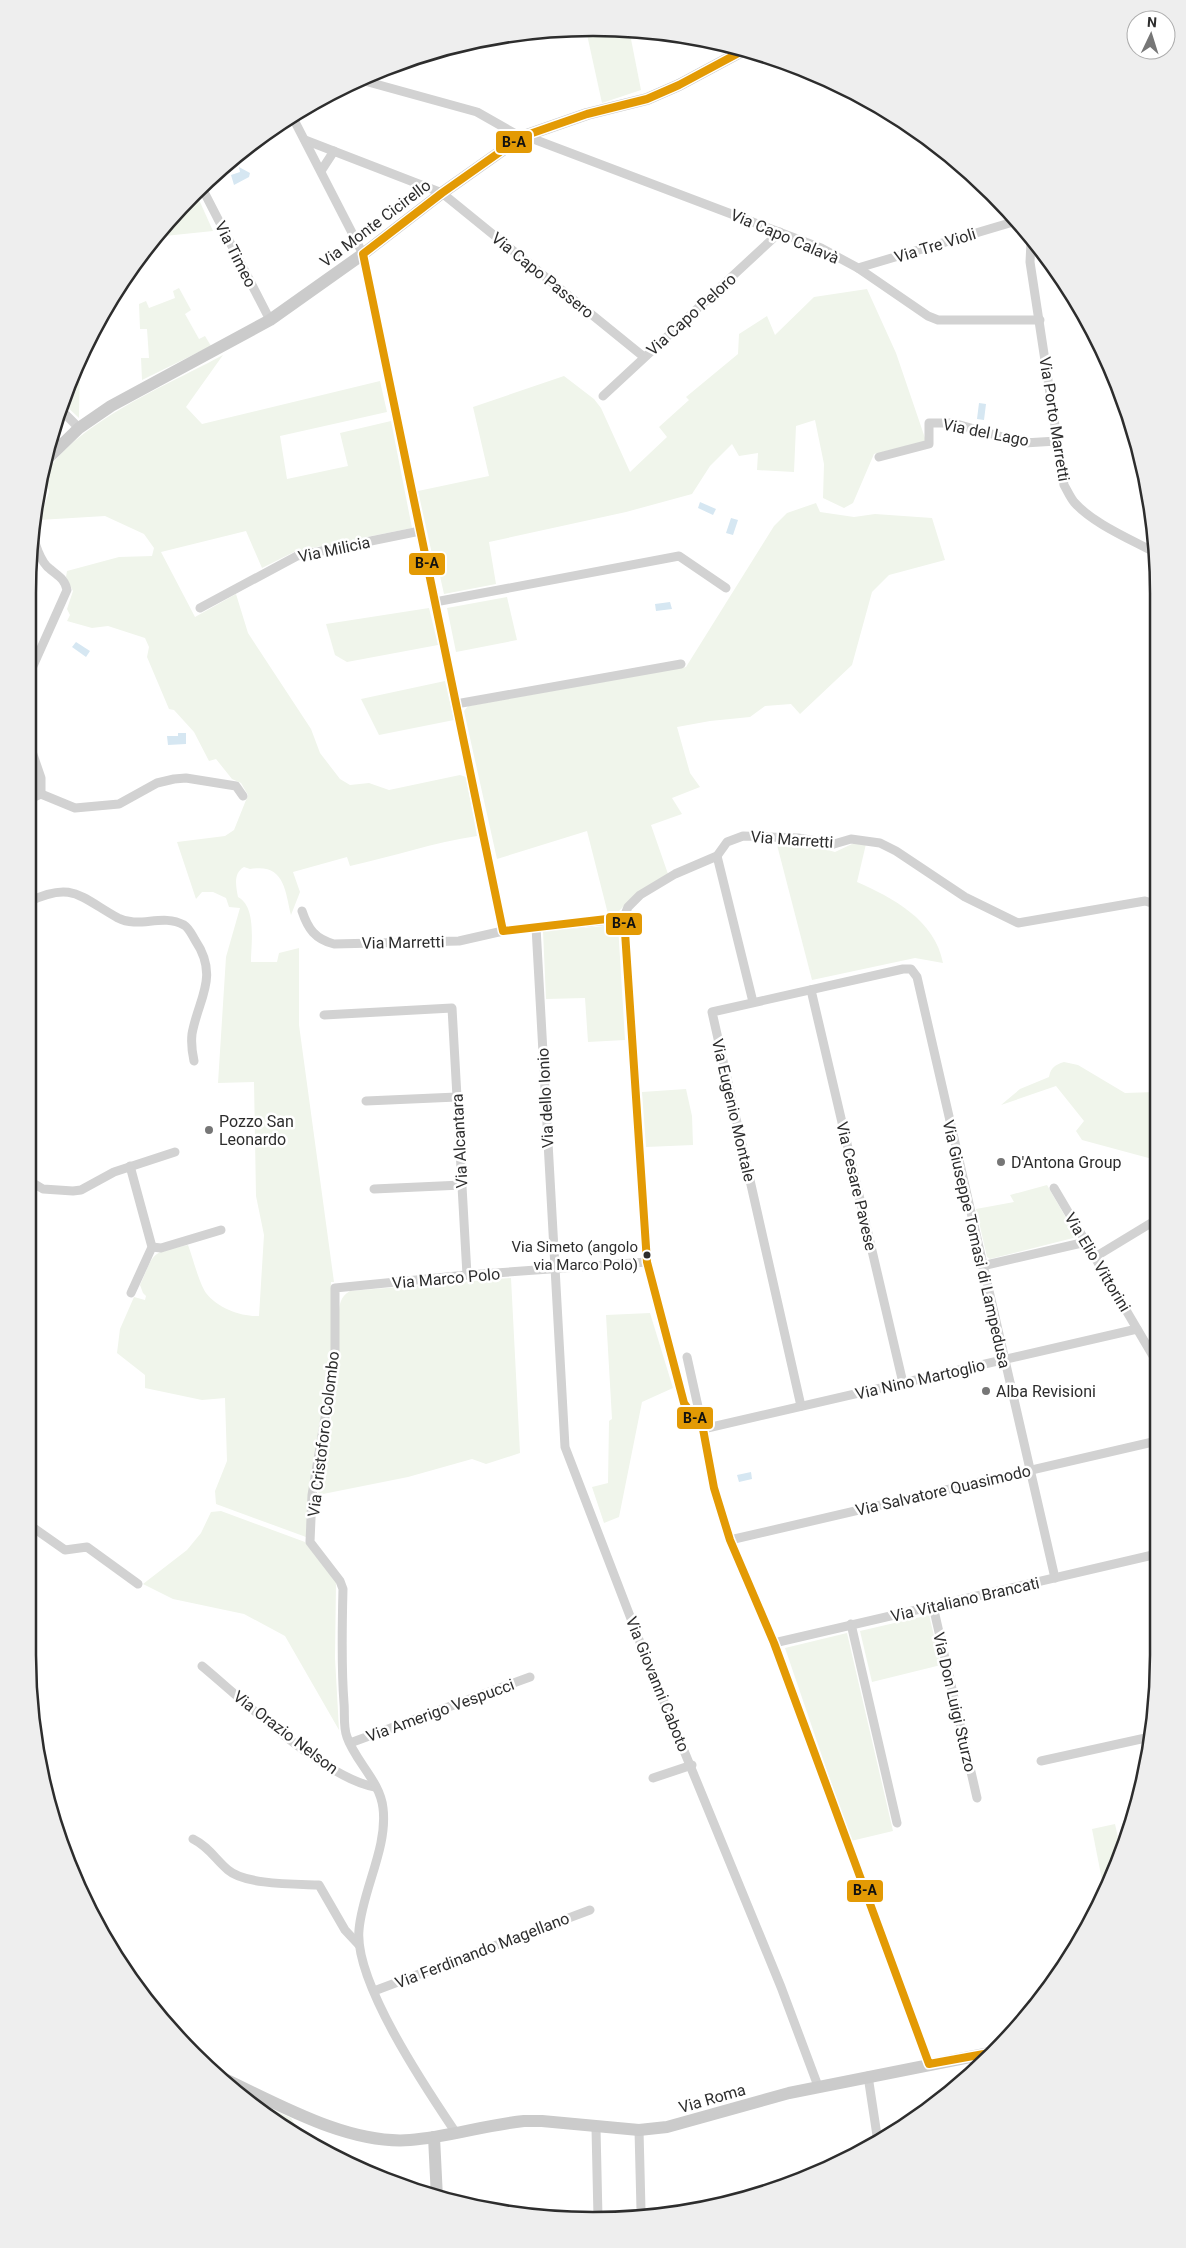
<svg xmlns="http://www.w3.org/2000/svg" width="1186" height="2248" viewBox="0 0 1186 2248" font-family="Roboto,sans-serif">
  <style>
    .green { fill: #f0f5eb }
    .water { fill: #d6e7f2 }
    .lines { fill: none; stroke-linecap: round; stroke-linejoin: round }
    .street { stroke: #d2d2d2; stroke-width: 9 }
    .secondary { stroke: #cbcbcb; stroke-width: 12 }
    .bus-1-casing { stroke: #fff; stroke-width: 11 }
    .bus-1 { stroke: #e39a04; stroke-width: 8 }
    .poi-dot { fill: #767676; stroke: #fff; stroke-width: 2 }
    .bus-dot { fill: #2d2d2d; stroke: #fff; stroke-width: 2 }
    .labels { text-anchor: middle; stroke-width: 5; stroke-linejoin: round; paint-order: stroke }
    .bus-label { font-size: 15px; fill: #2d2d2d; stroke: #fff; text-anchor: end }
    .street-label { font-size: 16px; fill: #2d2d2d; stroke: #fff }
    .poi-label { font-size: 16px; fill: #2d2d2d; stroke: #fff; text-anchor: start }
    .rim { fill: none; stroke: #2d2d2d; stroke-width: 2.5 }
    .line-badge { stroke: #fff; stroke-width: 2 }
    .pale-badge-label { font-size: 14px; text-anchor: middle; font-weight: bold; fill: #111 }
  </style>
  <rect width="100%" height="100%" fill="#fff"/>
  <g class="green">
    <path d="M 629,29 L 641,90 L 602,103 L 586,30 Z"/>
    <path d="M 196,193 L 213,231 L 155,237 Z"/>
    <path d="M 179,288 L 191,310 L 185,314 L 199,339 L 205,336 L 211,346 L 142,380 L 141,358 L 149,358 L 147,329 L 140,329 L 139,304 L 146,301 L 149,308 L 175,298 L 173,291 Z"/>
    <path d="M 867,289 L 896,353 L 926,441 L 874,454 L 853,503 L 844,508 L 823,498 L 824,464 L 815,420 L 796,426 L 794,472 L 757,470 L 758,453 L 739,456 L 732,444 L 710,466 L 692,494 L 626,512 L 489,542 L 496,584 L 444,594 L 435,554 L 432,554 L 418,491 L 489,476 L 473,407 L 564,376 L 594,399 L 601,408 L 630,472 L 667,437 L 659,427 L 689,400 L 686,397 L 738,354 L 739,334 L 767,316 L 775,335 L 814,297 Z"/>
    <path d="M 223,355 L 186,407 L 202,424 L 380,381 L 387,412 L 280,436 L 287,479 L 348,466 L 340,433 L 391,421 L 412,528 L 296,551 L 262,568 L 246,531 L 161,552 L 195,617 L 236,594 L 248,633 L 311,729 L 320,753 L 340,779 L 350,785 L 369,783 L 389,790 L 460,775 L 466,777 L 477,836 C 434,842 392,857 350,866 L 347,857 L 293,872 L 300,892 L 291,915 C 285,889 284,863 250,869 L 244,867 C 233,873 236,886 238,897 C 257,907 251,944 251,962 L 277,962 L 279,953 L 299,948 L 299,1025 L 334,1282 L 331,1282 L 331,1360 L 309,1492 L 306,1537 L 216,1504 L 215,1491 L 227,1461 L 225,1398 L 202,1400 L 145,1388 L 145,1375 L 117,1353 L 120,1329 L 134,1297 L 145,1300 L 146,1296 L 143,1293 L 140,1285 C 156,1250 149,1254 188,1245 C 193,1258 199,1283 206,1293 C 217,1308 242,1317 259,1316 L 264,1235 L 256,1196 L 254,1082 L 218,1083 L 226,957 L 240,908 L 229,907 L 226,898 L 213,892 L 202,892 L 196,899 L 177,842 L 225,836 L 234,830 L 248,795 L 241,783 L 232,779 L 216,759 L 209,761 L 194,732 L 174,710 L 169,709 L 147,657 L 149,647 L 145,638 L 108,626 L 92,628 L 67,621 L 70,615 L 67,609 L 73,591 L 66,577 L 67,571 L 119,557 L 152,556 L 154,548 L 144,534 L 105,516 L 39,520 L 49,492 L 45,475 C 76,422 170,384 223,355 Z"/>
    <path d="M 80,360 L 79,418 L 63,403 Z"/>
    <path d="M 816,503 L 820,512 L 854,517 L 875,514 L 932,518 L 945,560 L 889,575 L 872,592 L 852,665 L 800,714 L 791,704 L 765,706 L 750,717 L 710,721 L 677,727 L 690,773 L 700,787 L 672,798 L 682,814 L 651,825 L 668,874 L 637,893 L 617,913 L 608,914 L 587,831 L 497,859 L 464,711 L 468,706 L 686,667 L 774,526 L 787,513 Z"/>
    <path d="M 507,597 L 517,640 L 456,652 L 447,608 Z"/>
    <path d="M 429,608 L 438,645 L 347,662 L 335,655 L 326,624 Z"/>
    <path d="M 445,681 L 454,720 L 379,735 L 361,699 Z"/>
    <path d="M 776,841 L 799,842 L 835,852 L 852,844 L 866,844 L 857,882 C 893,898 935,920 943,963 L 915,958 L 812,980 Z"/>
    <path d="M 618,925 L 625,1040 L 588,1042 L 585,998 L 546,999 L 543,931 Z"/>
    <path d="M 1064,1062 L 1078,1065 L 1125,1093 L 1155,1092 L 1156,1160 L 1082,1140 L 1076,1131 L 1084,1121 L 1056,1086 L 1001,1105 L 1020,1089 L 1049,1077 C 1051,1067 1055,1065 1064,1062 Z"/>
    <path d="M 686,1089 L 692,1116 L 693,1145 L 646,1147 L 642,1092 Z"/>
    <path d="M 1047,1185 L 1077,1237 L 990,1259 L 987,1257 L 976,1209 L 1014,1202 L 1010,1195 Z"/>
    <path d="M 511,1278 L 520,1453 L 486,1464 L 472,1459 L 408,1477 L 318,1495 C 327,1439 340,1382 339,1325 C 339,1312 337,1298 350,1291 Z"/>
    <path d="M 650,1313 L 673,1388 L 642,1402 L 619,1517 L 604,1523 L 592,1487 L 608,1483 L 609,1421 L 612,1419 L 606,1315 Z"/>
    <path d="M 221,1511 L 305,1542 L 336,1582 L 335,1658 L 339,1730 L 285,1636 L 244,1614 L 173,1599 L 143,1584 L 187,1550 L 201,1533 L 211,1512 Z"/>
    <path d="M 929,1615 L 941,1665 L 872,1682 L 860,1631 Z"/>
    <path d="M 847,1633 L 893,1831 L 851,1841 L 785,1648 Z"/>
    <path d="M 1115,1824 L 1121,1851 L 1110,1878 L 1102,1880 L 1092,1829 Z"/>
    <path d="M 240,2095 L 291,2118 L 297,2128 L 295,2134 L 279,2125 Z"/>
  </g>
  <g class="water">
    <path d="M 239,167 L 250,173 L 249,177 L 234,185 L 231,175 L 240,172 Z"/>
    <path d="M 979,403 L 986,404 L 984,420 L 977,419 Z"/>
    <path d="M 700,502 L 716,509 L 713,515 L 698,508 Z"/>
    <path d="M 731,518 L 738,520 L 733,535 L 726,533 Z"/>
    <path d="M 670,602 L 672,609 L 656,611 L 655,604 Z"/>
    <path d="M 76,642 L 90,651 L 86,657 L 72,647 Z"/>
    <path d="M 178,733 L 186,733 L 186,744 L 168,745 L 167,736 L 178,736 Z"/>
    <path d="M 751,1472 L 752,1479 L 739,1482 L 737,1475 Z"/>
  </g>
  <g class="lines">
    <g class="street">
      <path d="M 361,80 L 477,112 L 521,137"/>
      <path d="M 292,116 L 363,254 L 503,931"/>
      <path d="M 528,134 L 536,140 L 821,248 L 858,268 L 928,316 L 938,320 L 1040,320"/>
      <path d="M 305,140 L 442,193 L 644,357"/>
      <path d="M 321,171 L 334,151"/>
      <path d="M 202,188 L 270,320"/>
      <path d="M 1031,242 L 1030,262 L 1064,485 C 1067,490 1070,497 1074,502 C 1092,523 1130,539 1154,552"/>
      <path d="M 858,268 L 1013,222"/>
      <path d="M 603,396 L 780,232"/>
      <path d="M 61,410 L 79,428"/>
      <path d="M 879,457 L 929,444 L 929,423 L 953,423 L 1024,443 L 1057,441"/>
      <path d="M 37,505 L 40,489"/>
      <path d="M 1149,519 L 1152,514"/>
      <path d="M 435,602 L 679,556 L 726,588"/>
      <path d="M 200,608 L 297,556 L 420,531"/>
      <path d="M 29,675 L 67,590 C 65,579 58,576 50,569 C 41,563 33,541 33,530"/>
      <path d="M 456,704 L 681,664"/>
      <path d="M 28,740 L 41,778 L 41,794"/>
      <path d="M 28,800 L 41,794 L 75,808 L 119,804 L 157,783 L 174,779 L 186,778 L 236,786 L 243,796"/>
      <path d="M 717,856 L 753,1002"/>
      <path d="M 28,902 C 72,881 79,896 118,918 C 139,929 162,913 184,925 C 189,928 192,935 195,940 C 220,977 198,999 192,1034 C 191,1043 192,1052 194,1061"/>
      <path d="M 302,911 C 308,929 315,939 334,944 L 459,941 L 503,931 L 610,920 L 624,917 L 628,907 L 640,895 L 675,874 L 717,856 L 727,842 L 743,836 L 798,838 L 834,844 L 851,839 L 880,843 L 896,851 L 965,897 L 1018,923 L 1145,901 L 1155,904"/>
      <path d="M 624,917 L 647,1262 L 684,1403 L 703,1429 L 714,1488 L 730,1540 L 774,1643 L 929,2064"/>
      <path d="M 536,927 L 565,1447 L 648,1663 L 781,1987 L 818,2086"/>
      <path d="M 811,990 L 903,1383"/>
      <path d="M 324,1015 L 452,1008 L 467,1275"/>
      <path d="M 366,1101 L 457,1097"/>
      <path d="M 130,1166 L 152,1247 L 131,1293"/>
      <path d="M 28,1180 L 43,1189 L 73,1191 L 81,1190 L 114,1172 L 175,1152"/>
      <path d="M 1054,1188 L 1156,1361"/>
      <path d="M 374,1189 L 462,1185"/>
      <path d="M 152,1247 L 161,1248 L 221,1230"/>
      <path d="M 28,1249 L 32,1251"/>
      <path d="M 1095,1257 L 1156,1220"/>
      <path d="M 982,1266 L 1086,1242"/>
      <path d="M 687,1357 L 703,1429 L 1137,1329"/>
      <path d="M 801,1406 L 712,1012 L 903,969 L 911,969 L 917,977 L 1055,1578"/>
      <path d="M 28,1524 L 65,1550 L 87,1547 L 138,1584"/>
      <path d="M 730,1540 L 1157,1441"/>
      <path d="M 933,1606 L 977,1798"/>
      <path d="M 851,1624 L 897,1823"/>
      <path d="M 774,1643 L 1157,1554"/>
      <path d="M 202,1666 C 243,1700 324,1778 375,1787"/>
      <path d="M 350,1743 L 530,1677"/>
      <path d="M 1041,1761 L 1150,1737"/>
      <path d="M 653,1778 L 692,1765"/>
      <path d="M 193,1839 C 209,1847 215,1859 228,1870 C 245,1885 296,1884 319,1885 L 345,1930 L 359,1945"/>
      <path d="M 374,1991 L 590,1910"/>
      <path d="M 868,2076 L 878,2142"/>
      <path d="M 596,2128 L 598,2218"/>
      <path d="M 639,2130 L 641,2210"/>
      <path d="M 456,2133 C 427,2090 354,1982 359,1930 C 362,1891 388,1848 383,1808 C 380,1781 355,1761 347,1737 C 343,1727 345,1714 344,1703 C 341,1665 342,1628 343,1589 L 340,1581 L 310,1542 L 312,1495 L 335,1358 L 335,1288 L 467,1275 L 647,1262"/>
    </g>
    <g class="secondary">
      <path d="M 44,462 L 79,428 L 111,406 L 270,320 L 363,254 L 442,193 L 521,137 L 587,114 L 647,99 L 679,85 L 746,49"/>
      <path d="M 216,2075 C 273,2101 346,2145 410,2140 C 448,2137 485,2125 524,2121 L 542,2121 L 639,2130 L 667,2127 L 789,2093 L 995,2052"/>
      <path d="M 434,2137 L 437,2198"/>
    </g>
    <g class="bus-1-casing">
      <path id="bus-1" d="M 746,49 L 679,85 L 647,99 L 587,114 L 521,137 L 442,193 L 363,254 L 503,931 L 624,917 L 647,1262 L 684,1403 L 703,1429 L 714,1488 L 730,1540 L 774,1643 L 929,2064 L 995,2052"/>
    </g>
    <use href="#bus-1" class="bus-1"/>
  </g>
  <g class="poi-dot">
    <circle cx="209" cy="1130" r="5"/>
    <circle cx="1001" cy="1162" r="5"/>
    <circle cx="986" cy="1391" r="5"/>
  </g>
  <circle class="bus-dot" cx="647" cy="1255" r="4.5"/>
  <g class="labels">
    <g class="bus-label">
      <text x="638" y="1252">Via Simeto (angolo<tspan x="638" dy="18">via Marco Polo)</tspan></text>
    </g>
    <g class="street-label">
      <text transform="translate(375 223) rotate(-37)" y="6">Via Monte Cicirello</text>
      <text transform="translate(785 236) rotate(23)" y="6">Via Capo Calavà</text>
      <text transform="translate(935 245) rotate(-17)" y="6">Via Tre Violi</text>
      <text transform="translate(236 254) rotate(63)" y="6">Via Timeo</text>
      <text transform="translate(543 275) rotate(39)" y="6">Via Capo Passero</text>
      <text transform="translate(691 314) rotate(-42)" y="6">Via Capo Peloro</text>
      <text transform="translate(1055 419) rotate(81)" y="6">Via Porto Marretti</text>
      <text transform="translate(986 432) rotate(11)" y="6">Via del Lago</text>
      <text transform="translate(334 549) rotate(-12)" y="6">Via Milicia</text>
      <text transform="translate(792 839) rotate(4)" y="6">Via Marretti</text>
      <text transform="translate(403 942) rotate(-1)" y="6">Via Marretti</text>
      <text transform="translate(545 1098) rotate(-93)" y="6">Via dello Ionio</text>
      <text transform="translate(734 1110) rotate(77)" y="6">Via Eugenio Montale</text>
      <text transform="translate(459 1141) rotate(-93)" y="6">Via Alcantara</text>
      <text transform="translate(857 1186) rotate(77)" y="6">Via Cesare Pavese</text>
      <text transform="translate(977 1244) rotate(77)" y="6">Via Giuseppe Tomasi di Lampedusa</text>
      <text transform="translate(1098 1262) rotate(59)" y="6">Via Elio Vittorini</text>
      <text transform="translate(446 1278) rotate(-5)" y="6">Via Marco Polo</text>
      <text transform="translate(920 1379) rotate(-13)" y="6">Via Nino Martoglio</text>
      <text transform="translate(323 1434) rotate(-83)" y="6">Via Cristoforo Colombo</text>
      <text transform="translate(943 1490) rotate(-13)" y="6">Via Salvatore Quasimodo</text>
      <text transform="translate(965 1599) rotate(-13)" y="6">Via Vitaliano Brancati</text>
      <text transform="translate(658 1684) rotate(68)" y="6">Via Giovanni Caboto</text>
      <text transform="translate(955 1702) rotate(77)" y="6">Via Don Luigi Sturzo</text>
      <text transform="translate(440 1710) rotate(-20)" y="6">Via Amerigo Vespucci</text>
      <text transform="translate(286 1732) rotate(37)" y="6">Via Orazio Nelson</text>
      <text transform="translate(482 1950) rotate(-21)" y="6">Via Ferdinando Magellano</text>
      <text transform="translate(712 2098) rotate(-16)" y="6">Via Roma</text>
    </g>
    <g class="poi-label">
      <text x="219" y="1127">Pozzo San<tspan x="219" dy="18">Leonardo</tspan></text>
      <text x="1011" y="1168">D'Antona Group</text>
      <text x="996" y="1397">Alba Revisioni</text>
    </g>
  </g>
  <path d="M0 0H1186V2248H0ZM593 36H593A557 557 0 0 1 1150 593V1655A557 557 0 0 1 593 2212H593A557 557 0 0 1 36 1655V593A557 557 0 0 1 593 36Z" fill="#eee" fill-rule="evenodd"/>
  <path class="rim" d="M593 36H593A557 557 0 0 1 1150 593V1655A557 557 0 0 1 593 2212H593A557 557 0 0 1 36 1655V593A557 557 0 0 1 593 36Z"/>
  <g class="line-badge">
    <rect x="495" y="130" width="38" height="24" rx="5" fill="#e39a04"/>
    <rect x="408" y="552" width="38" height="24" rx="5" fill="#e39a04"/>
    <rect x="605" y="912" width="38" height="24" rx="5" fill="#e39a04"/>
    <rect x="676" y="1406" width="38" height="24" rx="5" fill="#e39a04"/>
    <rect x="846" y="1879" width="38" height="24" rx="5" fill="#e39a04"/>
  </g>
  <g class="pale-badge-label">
    <text x="514" y="147">B-A</text>
    <text x="427" y="568">B-A</text>
    <text x="624" y="928">B-A</text>
    <text x="695" y="1423">B-A</text>
    <text x="865" y="1895">B-A</text>
  </g>
  <g transform="translate(1151 35) rotate(4)"><circle r="24" fill="#ffffff" stroke="#ababab"/>
  <path d="M0-4L9 19L0 12L-9 19Z" fill="#767676"/>
  <text y="-8" font-size="14" font-weight="bold" text-anchor="middle" fill="#2d2d2d">N</text>
  </g>
</svg>
